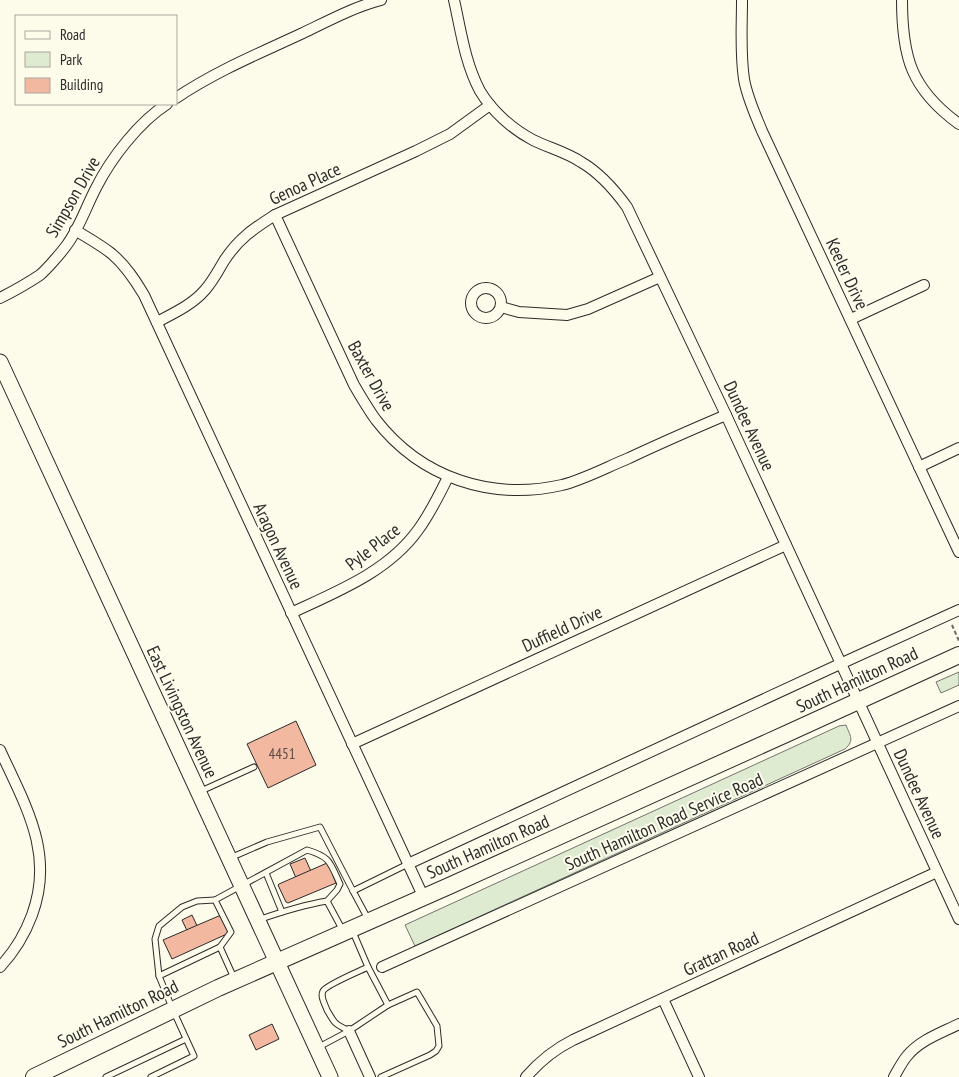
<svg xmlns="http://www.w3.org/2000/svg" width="959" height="1077" viewBox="0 0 959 1077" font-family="'PT Sans Narrow',sans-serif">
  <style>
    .green { fill: #deebd1; stroke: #74746e }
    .building { fill: #f2b8a0; stroke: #2b2b2b }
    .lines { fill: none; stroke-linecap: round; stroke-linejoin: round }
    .service-casing { stroke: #2b2b2b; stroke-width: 7 }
    .minor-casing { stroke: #2b2b2b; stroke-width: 12 }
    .secondary-casing { stroke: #2b2b2b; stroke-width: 17 }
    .primary-casing { stroke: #2b2b2b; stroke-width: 18 }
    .path { stroke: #6a6964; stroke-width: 2; stroke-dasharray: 4 2.5; stroke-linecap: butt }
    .service { stroke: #fdfbea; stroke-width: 5 }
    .minor { stroke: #fdfbea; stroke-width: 10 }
    .secondary { stroke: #fdfbea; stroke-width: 15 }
    .primary { stroke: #fdfbea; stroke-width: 16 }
    .labels { text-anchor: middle; stroke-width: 4; stroke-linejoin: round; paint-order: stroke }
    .number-label { font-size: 15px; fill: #5d4e48 }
    .street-label { font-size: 18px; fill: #2b2b2b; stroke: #fdfbea }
  </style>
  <rect width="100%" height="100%" fill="#fdfbea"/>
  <g class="green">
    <path d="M 959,672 L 959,685 L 941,693 L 936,682 Z"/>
    <path d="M 846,725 C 850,736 855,740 845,749 L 415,946 L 405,925 L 839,726 Z"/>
  </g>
  <g class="building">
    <path d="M 296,721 L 316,765 L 268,788 L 247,744 Z"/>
    <path d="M 305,858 L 314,878 L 299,885 L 290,864 Z"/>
    <path d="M 327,863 L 329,864 L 336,883 L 288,903 L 286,902 L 278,885 L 279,884 Z"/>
    <path d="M 192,915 L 199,930 L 189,935 L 182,920 Z"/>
    <path d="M 221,915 L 229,933 L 172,959 L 163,940 Z"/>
    <path d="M 272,1024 L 279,1039 L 256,1050 L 249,1035 Z"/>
  </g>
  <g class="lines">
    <g class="service-casing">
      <g id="service">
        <path d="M 201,791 L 254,767"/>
        <path d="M 230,858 L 267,842 L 320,827 L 353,891"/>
        <path d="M 266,873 L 282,912"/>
        <path d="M 368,919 L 353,891 L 408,864"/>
        <path d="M 258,920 C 281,912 303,905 327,901 L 342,929"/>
        <path d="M 220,947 L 231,932 L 215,900 L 307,850 C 331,857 330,863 340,884 L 337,890 L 327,901"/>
        <path d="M 159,976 L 155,939 L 159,926 L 182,907 L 197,901 L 215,900"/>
        <path d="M 349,1031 C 334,1023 335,1024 327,1010 C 325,1004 320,997 323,991 C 326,985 360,971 368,967"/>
        <path d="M 317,1048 L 349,1031 L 388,1005 L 368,967 L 353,932"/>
        <path d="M 106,1077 L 186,1039"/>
        <path d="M 151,1077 L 194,1056 L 173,1010 L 159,976 L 220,947 L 234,978"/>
        <path d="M 381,1077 L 430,1055 L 436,1051 L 439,1046 L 437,1026 L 417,992 L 388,1005"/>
      </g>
    </g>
    <g class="minor-casing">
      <g id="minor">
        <path d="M 454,0 C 461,31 465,63 480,91 C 492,111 512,129 533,140 C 549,148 566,152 581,162 C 600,173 614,189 627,207 L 726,415 L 959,919"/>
        <path d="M 742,0 C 742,26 740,53 744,79 C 747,97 755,114 762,131 L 959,552"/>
        <path d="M 902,0 C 902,57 911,89 959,124"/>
        <path d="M 176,98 C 216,71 260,53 303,33 C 328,21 354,7 381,0"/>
        <path d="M 275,215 L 354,385 C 361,397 368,409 376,420 C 421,478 491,501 562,485 C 585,479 607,467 629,458 C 661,443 693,429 726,415"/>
        <path d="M 75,230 C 88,238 101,245 112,254 C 126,266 135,280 144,295 L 424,898"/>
        <circle cx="486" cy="303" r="15"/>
        <path d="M 0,298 C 14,291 28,283 40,275 C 47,269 60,254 66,246 C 79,229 86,207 96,188 C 111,158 139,122 167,104"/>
        <path d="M 501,307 L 519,312 L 567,315 L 588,309 L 660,277"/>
        <path d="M 851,319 L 924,285"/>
        <path d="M 157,322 C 174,313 192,305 205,290 C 213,281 218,271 224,261 C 238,239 253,229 275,215 L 416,151 L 450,134 L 490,105"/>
        <path d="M 919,467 L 959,448"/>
        <path d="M 291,613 C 336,592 388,572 418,530 C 430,514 439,495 448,477"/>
        <path d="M 352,744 L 786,545"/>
        <path d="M 0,750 C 25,805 55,853 32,915 C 25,934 14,952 0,967"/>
        <path d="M 408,864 L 840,664 L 959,610"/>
        <path d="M 382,967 L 959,706"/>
        <path d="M 663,999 L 699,1077"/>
        <path d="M 349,1031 L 370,1077"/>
        <path d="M 526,1077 C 539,1062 555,1049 573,1040 L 937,872"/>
        <path d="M 894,1077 C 898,1070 902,1062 907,1056 C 920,1040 941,1033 959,1024"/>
      </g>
    </g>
    <g class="secondary-casing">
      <path id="secondary" d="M 0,362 L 330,1077"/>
    </g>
    <g class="primary-casing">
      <path id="primary" d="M 34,1077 L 218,988 L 449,886 L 786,734 L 959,655"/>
    </g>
    <path class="path" d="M 952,625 L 959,641"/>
    <use href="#service" class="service"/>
    <use href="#minor" class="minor"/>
    <use href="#secondary" class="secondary"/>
    <use href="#primary" class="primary"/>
  </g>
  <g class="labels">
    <g class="number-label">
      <text x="282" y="759">4451</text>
    </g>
    <g class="street-label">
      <text transform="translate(305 184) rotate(-25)" y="6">Genoa Place</text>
      <text transform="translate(73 197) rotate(-60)" y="6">Simpson Drive</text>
      <text transform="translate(847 274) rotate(65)" y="6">Keeler Drive</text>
      <text transform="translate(371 376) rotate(61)" y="6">Baxter Drive</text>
      <text transform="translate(749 426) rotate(65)" y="6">Dundee Avenue</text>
      <text transform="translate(278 546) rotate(65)" y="6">Aragon Avenue</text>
      <text transform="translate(373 547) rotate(-38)" y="6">Pyle Place</text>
      <text transform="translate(562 629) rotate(-25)" y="6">Duffield Drive</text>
      <text transform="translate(857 680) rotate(-25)" y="6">South Hamilton Road</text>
      <text transform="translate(182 712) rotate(65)" y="6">East Livingston Avenue</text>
      <text transform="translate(919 794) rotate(65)" y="6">Dundee Avenue</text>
      <text transform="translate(664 822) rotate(-24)" y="6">South Hamilton Road Service Road</text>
      <text transform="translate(488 847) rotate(-24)" y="6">South Hamilton Road</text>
      <text transform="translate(721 954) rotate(-25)" y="6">Grattan Road</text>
      <text transform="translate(118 1014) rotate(-26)" y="6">South Hamilton Road</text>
    </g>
  </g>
  <rect x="15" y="15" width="162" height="90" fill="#fdfbea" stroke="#a9a89e"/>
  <rect x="25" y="31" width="25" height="8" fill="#fdfbea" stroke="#a9a89e"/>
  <text x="60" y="40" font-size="15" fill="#2b2b2b">Road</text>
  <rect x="25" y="52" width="25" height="15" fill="#deebd1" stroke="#a9a89e"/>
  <text x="60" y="65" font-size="15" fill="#2b2b2b">Park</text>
  <rect x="25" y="78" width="25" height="15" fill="#f2b8a0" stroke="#a9a89e"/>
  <text x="60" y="90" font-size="15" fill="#2b2b2b">Building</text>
</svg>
